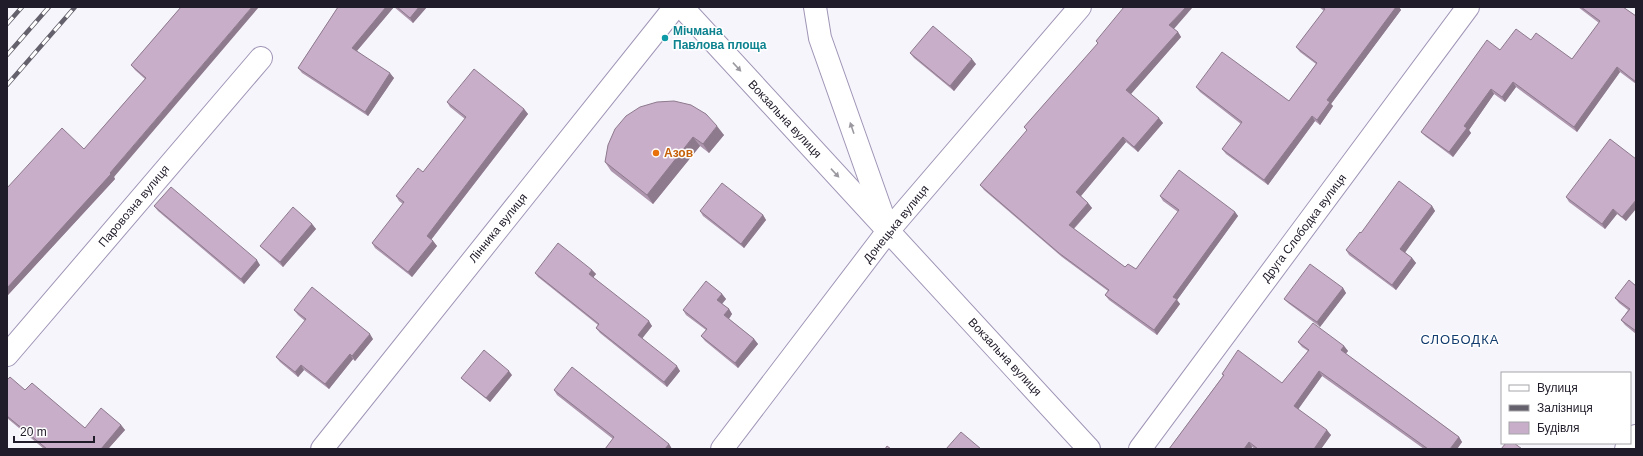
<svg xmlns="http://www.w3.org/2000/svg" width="1643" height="456" viewBox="0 0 1643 456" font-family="Arial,sans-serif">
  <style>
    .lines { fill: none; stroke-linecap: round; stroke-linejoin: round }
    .minor-casing { stroke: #a095b6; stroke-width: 24 }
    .minor { stroke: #fff; stroke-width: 22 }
    .rail-casing { stroke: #65616c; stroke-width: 4.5 }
    .rail { stroke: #fff; stroke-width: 3; stroke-dasharray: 9; stroke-linecap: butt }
    .wall { fill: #ad96ae }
    .shaded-wall { fill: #8d7a8d }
    .building { fill: #c9aeca; stroke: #8d7a8d }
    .oneway { fill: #9b999f }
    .culture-dot { fill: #0f9aa8; stroke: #fff; stroke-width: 1.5 }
    .food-dot { fill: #e8710a; stroke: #fff; stroke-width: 1.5 }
    .labels { text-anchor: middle; stroke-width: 3; stroke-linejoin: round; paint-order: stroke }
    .culture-label { font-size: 12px; font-weight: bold; fill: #0d838f; stroke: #fff; text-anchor: start }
    .street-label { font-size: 12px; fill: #211c29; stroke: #fff }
    .food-label { font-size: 12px; font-weight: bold; fill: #c56008; stroke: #fff; text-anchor: start }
    .neighbourhood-label { font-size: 13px; letter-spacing: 1px; fill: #123b6e; stroke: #fff }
  </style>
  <rect width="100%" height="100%" fill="#f7f5fc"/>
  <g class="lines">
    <g class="minor-casing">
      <g id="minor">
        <path d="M 682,7 L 1089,449"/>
        <path d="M 815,7 L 820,38 L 885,222"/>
        <path d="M 7,355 L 261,58"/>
        <path d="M 322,449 L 675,7"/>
        <path d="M 722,449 L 888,231 L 1080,7"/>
        <path d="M 1140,449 L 1468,7"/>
        <path d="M 1626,449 L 1636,436"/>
      </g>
    </g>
    <use href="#minor" class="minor"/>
    <g class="rail-casing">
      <g id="rail">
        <path d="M 7,24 L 22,7"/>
        <path d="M 7,55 L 49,7"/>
        <path d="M 7,85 L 75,7"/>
      </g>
    </g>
    <use href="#rail" class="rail"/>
  </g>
  <g class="wall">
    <path d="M 181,7 L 114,177 L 115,179 L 8,295 L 7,294 L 7,188 L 84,149 L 145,79 L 135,70 L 131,65 Z"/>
    <path d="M 338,7 L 394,7 L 357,51 L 394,78 L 368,116 L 302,73 L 298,68 Z"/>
    <path d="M 394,7 L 427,7 L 413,23 Z"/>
    <path d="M 1319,7 L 1399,7 L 1401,10 L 1331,104 L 1333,106 L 1320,125 L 1315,121 L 1268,185 L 1226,154 L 1222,149 L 1241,124 L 1200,92 L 1196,87 L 1289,101 L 1316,64 L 1300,52 L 1296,47 L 1324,11 Z"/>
    <path d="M 1578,7 L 1623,7 L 1636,16 L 1636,84 L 1620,72 L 1577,132 L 1516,87 L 1505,102 L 1494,94 L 1469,130 L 1471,133 L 1453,157 L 1425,136 L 1421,132 L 1500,50 L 1531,40 L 1572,59 L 1599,23 Z"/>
    <path d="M 1174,29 L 1178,32 L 1181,37 L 1131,94 L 1163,123 L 1138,152 L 1126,142 L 1081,196 L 1088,203 L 1092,208 L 1074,229 L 1125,267 L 1136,269 L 1178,212 L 1163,201 L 1160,196 L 1235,212 L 1238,216 L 1177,300 L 1180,304 L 1157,335 L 1109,300 L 1105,295 L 1108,291 L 1062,257 L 984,190 L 980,185 L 1027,131 L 1024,127 L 1098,44 L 1096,41 Z"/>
    <path d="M 910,53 L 976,64 L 954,91 L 914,58 Z"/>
    <path d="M 447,102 L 524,109 L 528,114 L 431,240 L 433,241 L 437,246 L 412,277 L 375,248 L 372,243 L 403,204 L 399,201 L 396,196 L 423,172 L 465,119 L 450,107 Z"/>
    <path d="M 657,102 L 724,135 L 709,153 L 700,146 L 653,204 L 611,171 L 605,162 Z"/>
    <path d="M 1636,159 L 1626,221 L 1617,214 L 1605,229 L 1569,202 L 1566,197 Z"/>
    <path d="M 154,206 L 260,265 L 244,284 L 158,211 Z"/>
    <path d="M 1432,206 L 1435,211 L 1405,252 L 1412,258 L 1416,263 L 1396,290 L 1349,255 L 1346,250 L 1361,233 Z"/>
    <path d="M 700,211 L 763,215 L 766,220 L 744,248 L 703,216 Z"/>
    <path d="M 312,224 L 316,229 L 283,267 L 264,250 L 260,246 Z"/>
    <path d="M 592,270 L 596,274 L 593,277 L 652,326 L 642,338 L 680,371 L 667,387 L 600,333 L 596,328 L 598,325 L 538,277 L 535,273 Z"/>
    <path d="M 1636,286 L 1636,334 L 1625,325 L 1621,320 L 1628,310 L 1619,303 L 1615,298 Z"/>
    <path d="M 1343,288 L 1346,293 L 1320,327 L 1288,303 L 1284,299 Z"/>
    <path d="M 722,294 L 726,299 L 722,304 L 729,309 L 732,314 L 729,319 L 754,339 L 758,344 L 738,368 L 705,341 L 701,336 L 706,330 L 686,315 L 683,310 Z"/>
    <path d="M 294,310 L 373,339 L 355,361 L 353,359 L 329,389 L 304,370 L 298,377 L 280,362 L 276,357 L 305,321 L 298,315 Z"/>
    <path d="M 1298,342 L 1344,346 L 1348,351 L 1346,354 L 1459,437 L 1462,442 L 1457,449 L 1424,449 L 1322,376 L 1298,409 L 1331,435 L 1321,449 L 1255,449 L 1252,447 L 1251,449 L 1169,449 L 1223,376 L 1222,374 L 1282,383 L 1308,351 L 1302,347 Z"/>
    <path d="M 512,375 L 490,402 L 465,382 L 461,378 Z"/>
    <path d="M 7,380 L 25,390 L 85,428 L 121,425 L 125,430 L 108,449 L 44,449 L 7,418 Z"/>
    <path d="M 554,390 L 669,444 L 672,449 L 605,449 L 613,439 L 557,395 Z"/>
  </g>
  <g class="shaded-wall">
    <path d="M 252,7 L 259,7 L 114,177 L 115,179 L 8,295 L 7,293 L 7,288 L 110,173 Z"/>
    <path d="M 386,7 L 394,7 L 355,53 L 352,48 Z"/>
    <path d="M 419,7 L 427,7 L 413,23 L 410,18 Z"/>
    <path d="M 1186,7 L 1193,7 L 1173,30 L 1169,25 Z"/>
    <path d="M 1396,7 L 1399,7 L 1401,10 L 1331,104 L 1333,106 L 1320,125 L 1317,120 L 1327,100 Z"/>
    <path d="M 1178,32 L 1181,37 L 1130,95 L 1126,90 Z"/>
    <path d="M 972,59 L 976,64 L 954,91 L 950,86 Z"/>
    <path d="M 1617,67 L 1620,72 L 1577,132 L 1574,127 Z"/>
    <path d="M 390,73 L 394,78 L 368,116 L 365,112 Z"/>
    <path d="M 1513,82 L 1516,87 L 1505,102 L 1502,97 Z"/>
    <path d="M 1491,89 L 1494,94 L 1469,130 L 1471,133 L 1453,157 L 1449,152 L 1464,126 Z"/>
    <path d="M 524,109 L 528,114 L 430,241 L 427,236 Z"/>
    <path d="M 1312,116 L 1315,121 L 1268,185 L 1264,180 Z"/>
    <path d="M 1159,118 L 1163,123 L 1138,152 L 1134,147 Z"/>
    <path d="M 717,126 L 724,135 L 709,153 L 703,144 Z"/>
    <path d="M 693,137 L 700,146 L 653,204 L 647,195 Z"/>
    <path d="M 1123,137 L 1126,142 L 1080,197 L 1076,192 Z"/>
    <path d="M 1636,200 L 1636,209 L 1626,221 L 1622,217 Z"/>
    <path d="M 1088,203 L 1092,208 L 1072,230 L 1069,225 Z"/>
    <path d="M 1432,206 L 1435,211 L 1404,254 L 1400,249 Z"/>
    <path d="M 1613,209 L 1617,214 L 1605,229 L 1602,224 Z"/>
    <path d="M 1235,212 L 1238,216 L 1177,300 L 1180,304 L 1157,335 L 1154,330 L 1173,297 Z"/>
    <path d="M 763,215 L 766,220 L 744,248 L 741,244 Z"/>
    <path d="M 312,224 L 316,229 L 283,267 L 280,262 Z"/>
    <path d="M 433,241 L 437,246 L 412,277 L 408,272 Z"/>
    <path d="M 1412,258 L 1416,263 L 1396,290 L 1392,285 Z"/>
    <path d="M 257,260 L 260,265 L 244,284 L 241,279 Z"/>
    <path d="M 592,270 L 596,274 L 592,279 L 589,274 Z"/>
    <path d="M 1343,288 L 1346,293 L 1320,327 L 1317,322 Z"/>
    <path d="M 722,294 L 726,299 L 721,305 L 717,300 Z"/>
    <path d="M 729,309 L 732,314 L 728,320 L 724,315 Z"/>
    <path d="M 649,321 L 652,326 L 641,340 L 638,335 Z"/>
    <path d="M 370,334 L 373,339 L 355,361 L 352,356 Z"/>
    <path d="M 754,339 L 758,344 L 738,368 L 735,363 Z"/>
    <path d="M 1344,346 L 1348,351 L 1344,355 L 1341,350 Z"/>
    <path d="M 350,354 L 353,359 L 329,389 L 325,384 Z"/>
    <path d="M 301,365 L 304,370 L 298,377 L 295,372 Z"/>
    <path d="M 677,366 L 680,371 L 667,387 L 664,382 Z"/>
    <path d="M 509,371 L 512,375 L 490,402 L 486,398 Z"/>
    <path d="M 1319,371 L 1322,376 L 1297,411 L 1294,406 Z"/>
    <path d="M 121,425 L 125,430 L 108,449 L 101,449 Z"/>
    <path d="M 1327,430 L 1331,435 L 1321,449 L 1314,449 Z"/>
    <path d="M 1459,437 L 1462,442 L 1457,449 L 1450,449 Z"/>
    <path d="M 1249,442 L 1252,447 L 1251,449 L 1244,449 Z"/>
    <path d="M 669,444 L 672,449 L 665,449 Z"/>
  </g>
  <g class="building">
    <path d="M 181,7 L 252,7 L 110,173 L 111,174 L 7,288 L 7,188 L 62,128 L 84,149 L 146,78 L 131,65 Z"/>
    <path d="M 338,7 L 386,7 L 352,48 L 390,73 L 365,112 L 298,68 Z"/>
    <path d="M 397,7 L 419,7 L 410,18 Z"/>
    <path d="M 1124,7 L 1186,7 L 1169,25 L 1178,32 L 1126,90 L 1159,118 L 1134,147 L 1123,137 L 1076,192 L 1088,203 L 1069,225 L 1125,267 L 1128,264 L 1136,269 L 1179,210 L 1160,196 L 1179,170 L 1235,212 L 1173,297 L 1177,299 L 1154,330 L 1105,295 L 1109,290 L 1059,253 L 980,185 L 1027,130 L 1024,127 L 1098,43 L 1096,41 Z"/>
    <path d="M 1322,7 L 1396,7 L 1327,100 L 1330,102 L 1317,120 L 1312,116 L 1264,180 L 1222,149 L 1242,122 L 1196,87 L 1222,52 L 1289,101 L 1317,63 L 1296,47 L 1325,9 Z"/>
    <path d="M 1581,7 L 1623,7 L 1636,16 L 1636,82 L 1617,67 L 1574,127 L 1513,82 L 1502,97 L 1491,89 L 1464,126 L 1467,128 L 1449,152 L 1421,132 L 1487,40 L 1500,50 L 1516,29 L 1531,40 L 1536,33 L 1572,59 L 1600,21 Z"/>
    <path d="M 933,26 L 972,59 L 950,86 L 910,53 Z"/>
    <path d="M 474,69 L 524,109 L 427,236 L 433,241 L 408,272 L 372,243 L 404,202 L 396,196 L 418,168 L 423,172 L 466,117 L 447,102 Z"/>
    <path d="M 674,101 L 691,105 L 706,114 L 717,126 L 703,144 L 693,137 L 647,195 L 605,162 L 608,145 L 615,129 L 626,116 L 640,107 L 657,102 Z"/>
    <path d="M 1610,139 L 1636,159 L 1636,200 L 1622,217 L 1613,209 L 1602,224 L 1566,197 Z"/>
    <path d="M 1399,181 L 1432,206 L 1400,249 L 1412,258 L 1392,285 L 1346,250 L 1360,232 L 1361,233 Z"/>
    <path d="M 722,183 L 763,215 L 741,244 L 700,211 Z"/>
    <path d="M 171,187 L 257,260 L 241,279 L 154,206 Z"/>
    <path d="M 293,207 L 312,224 L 280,262 L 260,246 Z"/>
    <path d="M 558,243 L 592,270 L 589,274 L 649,321 L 638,335 L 677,366 L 664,382 L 596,328 L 599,324 L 535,273 Z"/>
    <path d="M 1310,264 L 1343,288 L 1317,322 L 1284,299 Z"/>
    <path d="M 1629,280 L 1636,286 L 1636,331 L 1621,320 L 1630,309 L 1615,298 Z"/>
    <path d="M 706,281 L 722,294 L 717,300 L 729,309 L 724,315 L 754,339 L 735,363 L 701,336 L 707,329 L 683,310 Z"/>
    <path d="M 312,287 L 370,334 L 352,356 L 350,354 L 325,384 L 301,365 L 295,372 L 276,357 L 306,319 L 294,310 Z"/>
    <path d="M 1313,323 L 1344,346 L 1341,350 L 1459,437 L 1450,449 L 1428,449 L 1319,371 L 1294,406 L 1327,430 L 1314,449 L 1258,449 L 1249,442 L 1244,449 L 1169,449 L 1224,375 L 1222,374 L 1238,350 L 1282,383 L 1309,350 L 1298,342 Z"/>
    <path d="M 484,350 L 509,371 L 486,398 L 461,378 Z"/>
    <path d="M 572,367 L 669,444 L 665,449 L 605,449 L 614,437 L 554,390 Z"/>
    <path d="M 10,377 L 25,390 L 32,383 L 85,428 L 101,408 L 121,425 L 101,449 L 47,449 L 7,416 L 7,380 Z"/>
    <path d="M 961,432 L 981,449 L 946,449 Z"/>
    <path d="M 1506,443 L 1514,443 L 1522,449 L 1501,449 Z"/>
    <path d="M 887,446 L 891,449 L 885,449 Z"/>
  </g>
  <defs><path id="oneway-solid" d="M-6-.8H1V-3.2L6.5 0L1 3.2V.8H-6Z"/></defs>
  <g class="oneway">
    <use href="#oneway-solid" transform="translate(737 67) rotate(47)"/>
    <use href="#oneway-solid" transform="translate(852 128) rotate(-109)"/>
    <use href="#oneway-solid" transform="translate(835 173) rotate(47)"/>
  </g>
  <circle class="culture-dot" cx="665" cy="38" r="4"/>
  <circle class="food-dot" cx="656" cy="153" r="4"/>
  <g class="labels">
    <g class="culture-label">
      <text x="673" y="35">Мічмана<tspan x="673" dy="14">Павлова площа</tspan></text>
    </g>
    <g class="street-label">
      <text transform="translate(785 119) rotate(47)" y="4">Вокзальна вулиця</text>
      <text transform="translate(134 206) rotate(-50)" y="4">Паровозна вулиця</text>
      <text transform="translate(896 224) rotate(-51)" y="4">Донецька вулиця</text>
      <text transform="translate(498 228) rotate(-51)" y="4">Лінника вулиця</text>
      <text transform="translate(1304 228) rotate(-53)" y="4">Друга Слободка вулиця</text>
      <text transform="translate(1005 357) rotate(47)" y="4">Вокзальна вулиця</text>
    </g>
    <g class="food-label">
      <text x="664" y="157">Азов</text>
    </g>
    <g class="neighbourhood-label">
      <text x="1460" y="344">СЛОБОДКА</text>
    </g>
  </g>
  <rect width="1643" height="456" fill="none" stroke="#211c29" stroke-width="16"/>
  <rect x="1501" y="372" width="130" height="72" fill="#ffffff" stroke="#a6a4a9"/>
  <rect x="1509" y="385" width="20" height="6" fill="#ffffff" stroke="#a6a4a9"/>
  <text x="1537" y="392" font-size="12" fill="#211c29">Вулиця</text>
  <rect x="1509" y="405" width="20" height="6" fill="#65616c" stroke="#a6a4a9"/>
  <text x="1537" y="412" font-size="12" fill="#211c29">Залізниця</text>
  <rect x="1509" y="422" width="20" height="12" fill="#c9aeca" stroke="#a6a4a9"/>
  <text x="1537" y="432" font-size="12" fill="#211c29">Будівля</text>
  <path d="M14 436v6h80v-6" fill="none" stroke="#211c29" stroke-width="2"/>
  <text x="20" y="436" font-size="12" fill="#211c29" stroke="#ffffff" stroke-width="3" paint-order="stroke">20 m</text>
</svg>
